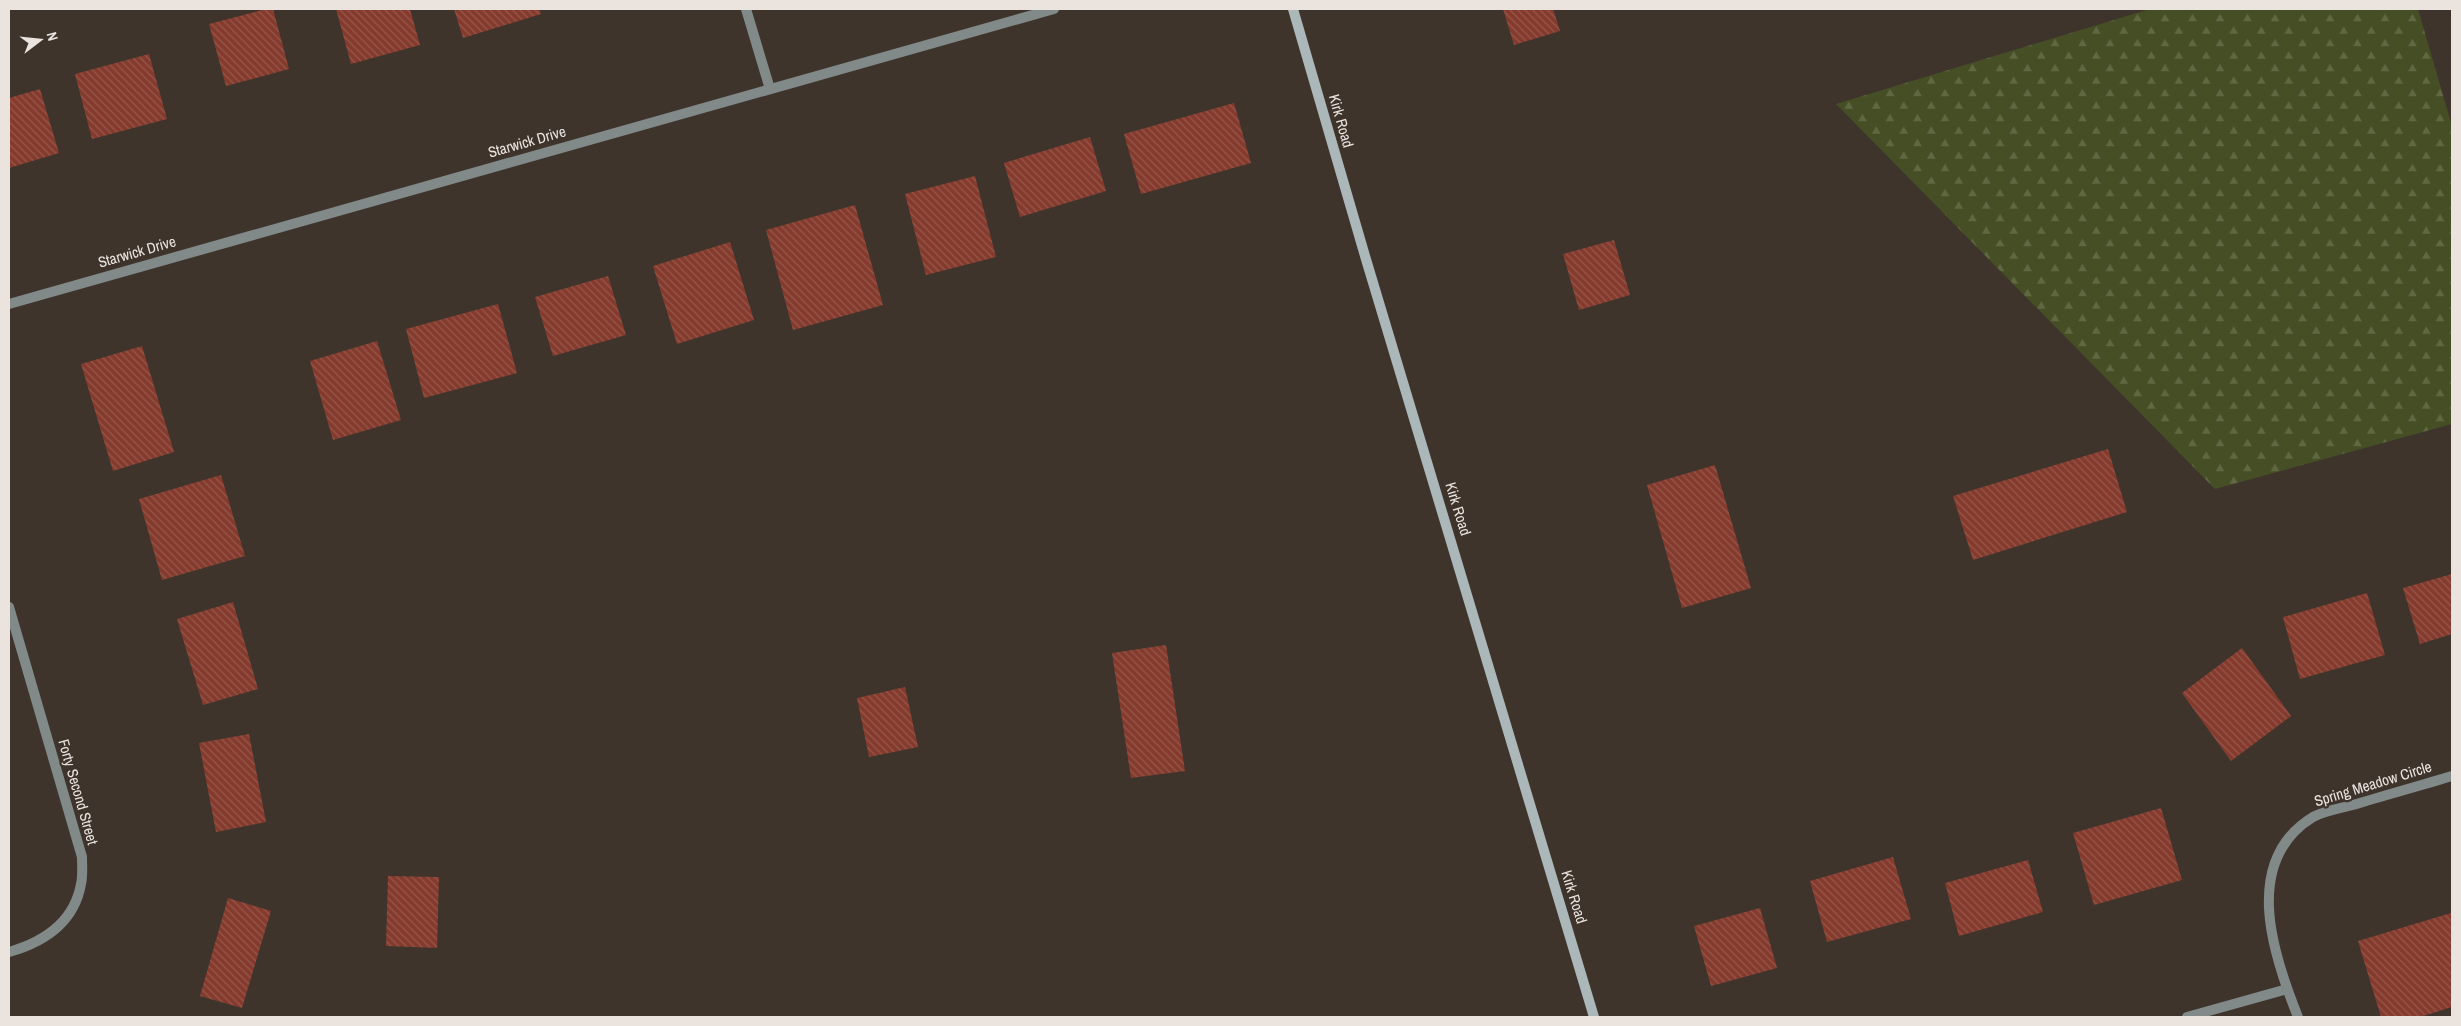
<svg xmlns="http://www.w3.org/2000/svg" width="2461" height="1026" viewBox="0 0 2461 1026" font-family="'Archivo Narrow',sans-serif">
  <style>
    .forest { fill: url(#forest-firs) }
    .building { fill: url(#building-back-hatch) }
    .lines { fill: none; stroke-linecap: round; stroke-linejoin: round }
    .street { stroke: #818989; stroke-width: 10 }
    .secondary { stroke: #abb7b8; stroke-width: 10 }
    .labels { text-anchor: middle; stroke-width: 4.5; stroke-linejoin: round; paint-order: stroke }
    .street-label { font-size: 15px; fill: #eae3de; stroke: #3e342c }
  </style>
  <defs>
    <pattern id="forest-firs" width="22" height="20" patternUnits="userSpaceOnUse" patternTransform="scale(1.25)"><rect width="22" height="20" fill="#454e24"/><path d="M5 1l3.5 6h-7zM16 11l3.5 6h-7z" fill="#606743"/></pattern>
    <pattern id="building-back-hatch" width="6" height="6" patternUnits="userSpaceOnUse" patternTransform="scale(1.25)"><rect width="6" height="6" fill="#843b2d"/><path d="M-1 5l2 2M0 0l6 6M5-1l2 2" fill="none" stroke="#96574b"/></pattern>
  </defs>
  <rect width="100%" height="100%" fill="#3e342c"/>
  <path class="forest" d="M 2150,9 L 2418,9 L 2452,126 L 2452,424 L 2215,489 L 1836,104 Z"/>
  <g class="building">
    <path d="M 266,9 L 273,9 L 289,69 L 226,86 L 209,24 Z"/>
    <path d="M 336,9 L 410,9 L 420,45 L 351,64 Z"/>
    <path d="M 454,9 L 539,9 L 541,14 L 463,38 Z"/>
    <path d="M 1503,9 L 1553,9 L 1560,31 L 1514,45 Z"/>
    <path d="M 149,54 L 167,119 L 92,139 L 75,74 Z"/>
    <path d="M 40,89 L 59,153 L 9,168 L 9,98 Z"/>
    <path d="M 1234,103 L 1251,163 L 1141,194 L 1124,134 Z"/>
    <path d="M 1090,137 L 1106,191 L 1020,217 L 1004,163 Z"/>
    <path d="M 975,176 L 996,257 L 926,275 L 905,194 Z"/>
    <path d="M 855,205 L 883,305 L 793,330 L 766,230 Z"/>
    <path d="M 1614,240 L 1630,295 L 1579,310 L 1563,254 Z"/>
    <path d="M 730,242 L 754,320 L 677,344 L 653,266 Z"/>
    <path d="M 608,276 L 626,335 L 553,356 L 535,297 Z"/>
    <path d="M 498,304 L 517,373 L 424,398 L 406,329 Z"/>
    <path d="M 377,341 L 401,420 L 333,440 L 310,361 Z"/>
    <path d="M 142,346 L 174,452 L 113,471 L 81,364 Z"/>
    <path d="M 2108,449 L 2127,512 L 1973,560 L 1953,496 Z"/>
    <path d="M 1715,465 L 1751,588 L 1682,608 L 1647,485 Z"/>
    <path d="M 221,475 L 245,556 L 162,580 L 139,499 Z"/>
    <path d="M 2452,574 L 2452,634 L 2420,644 L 2403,588 Z"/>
    <path d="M 2367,593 L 2385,655 L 2300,679 L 2283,617 Z"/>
    <path d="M 233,602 L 258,689 L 203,705 L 177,619 Z"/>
    <path d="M 1166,645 L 1185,771 L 1131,778 L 1112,653 Z"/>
    <path d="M 2242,648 L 2291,716 L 2231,761 L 2182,693 Z"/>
    <path d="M 905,687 L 918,747 L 869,757 L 857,698 Z"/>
    <path d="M 249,734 L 266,822 L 216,832 L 199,743 Z"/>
    <path d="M 2161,808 L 2182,880 L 2094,905 L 2073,833 Z"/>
    <path d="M 1893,857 L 1911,919 L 1827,942 L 1810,881 Z"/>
    <path d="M 2028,860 L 2043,912 L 1959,936 L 1945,883 Z"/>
    <path d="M 388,876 L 439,877 L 437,948 L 386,946 Z"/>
    <path d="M 228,898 L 271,911 L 242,1008 L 200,996 Z"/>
    <path d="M 1760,908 L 1777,968 L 1711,986 L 1694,926 Z"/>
    <path d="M 2451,913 L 2452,1007 L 2420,1017 L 2381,1017 L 2358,941 Z"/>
  </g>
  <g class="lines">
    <g class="street">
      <path d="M 746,9 L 770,89"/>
      <path d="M 9,304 L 1054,9"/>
      <path d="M 9,607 L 82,857 C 82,866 83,876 81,884 C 74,923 44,942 9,952"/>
      <path d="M 2187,1017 L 2287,989"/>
      <path d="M 2298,1017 C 2273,955 2241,861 2313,817 C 2324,811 2341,808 2353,805 C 2386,795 2419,786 2452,776"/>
    </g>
    <path class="secondary" d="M 1293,9 L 1365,256 L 1594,1017"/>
  </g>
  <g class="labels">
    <g class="street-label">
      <text transform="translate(1341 121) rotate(74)" y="5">Kirk Road</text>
      <text transform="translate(527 142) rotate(-16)" y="5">Starwick Drive</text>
      <text transform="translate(137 252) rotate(-16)" y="5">Starwick Drive</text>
      <text transform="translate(1458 509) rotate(73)" y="5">Kirk Road</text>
      <text transform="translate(2373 784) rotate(-17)" y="5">Spring Meadow Circle</text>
      <text transform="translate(78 792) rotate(74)" y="5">Forty Second Street</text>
      <text transform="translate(1574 897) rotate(73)" y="5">Kirk Road</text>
    </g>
  </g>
  <rect width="2461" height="1026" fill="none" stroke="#eae3de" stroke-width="20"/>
  <g transform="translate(40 40) rotate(74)" stroke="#3e342c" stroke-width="4" paint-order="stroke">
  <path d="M0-4L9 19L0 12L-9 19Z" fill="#eae3de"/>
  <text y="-8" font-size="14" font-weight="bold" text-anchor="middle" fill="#eae3de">N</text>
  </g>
</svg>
